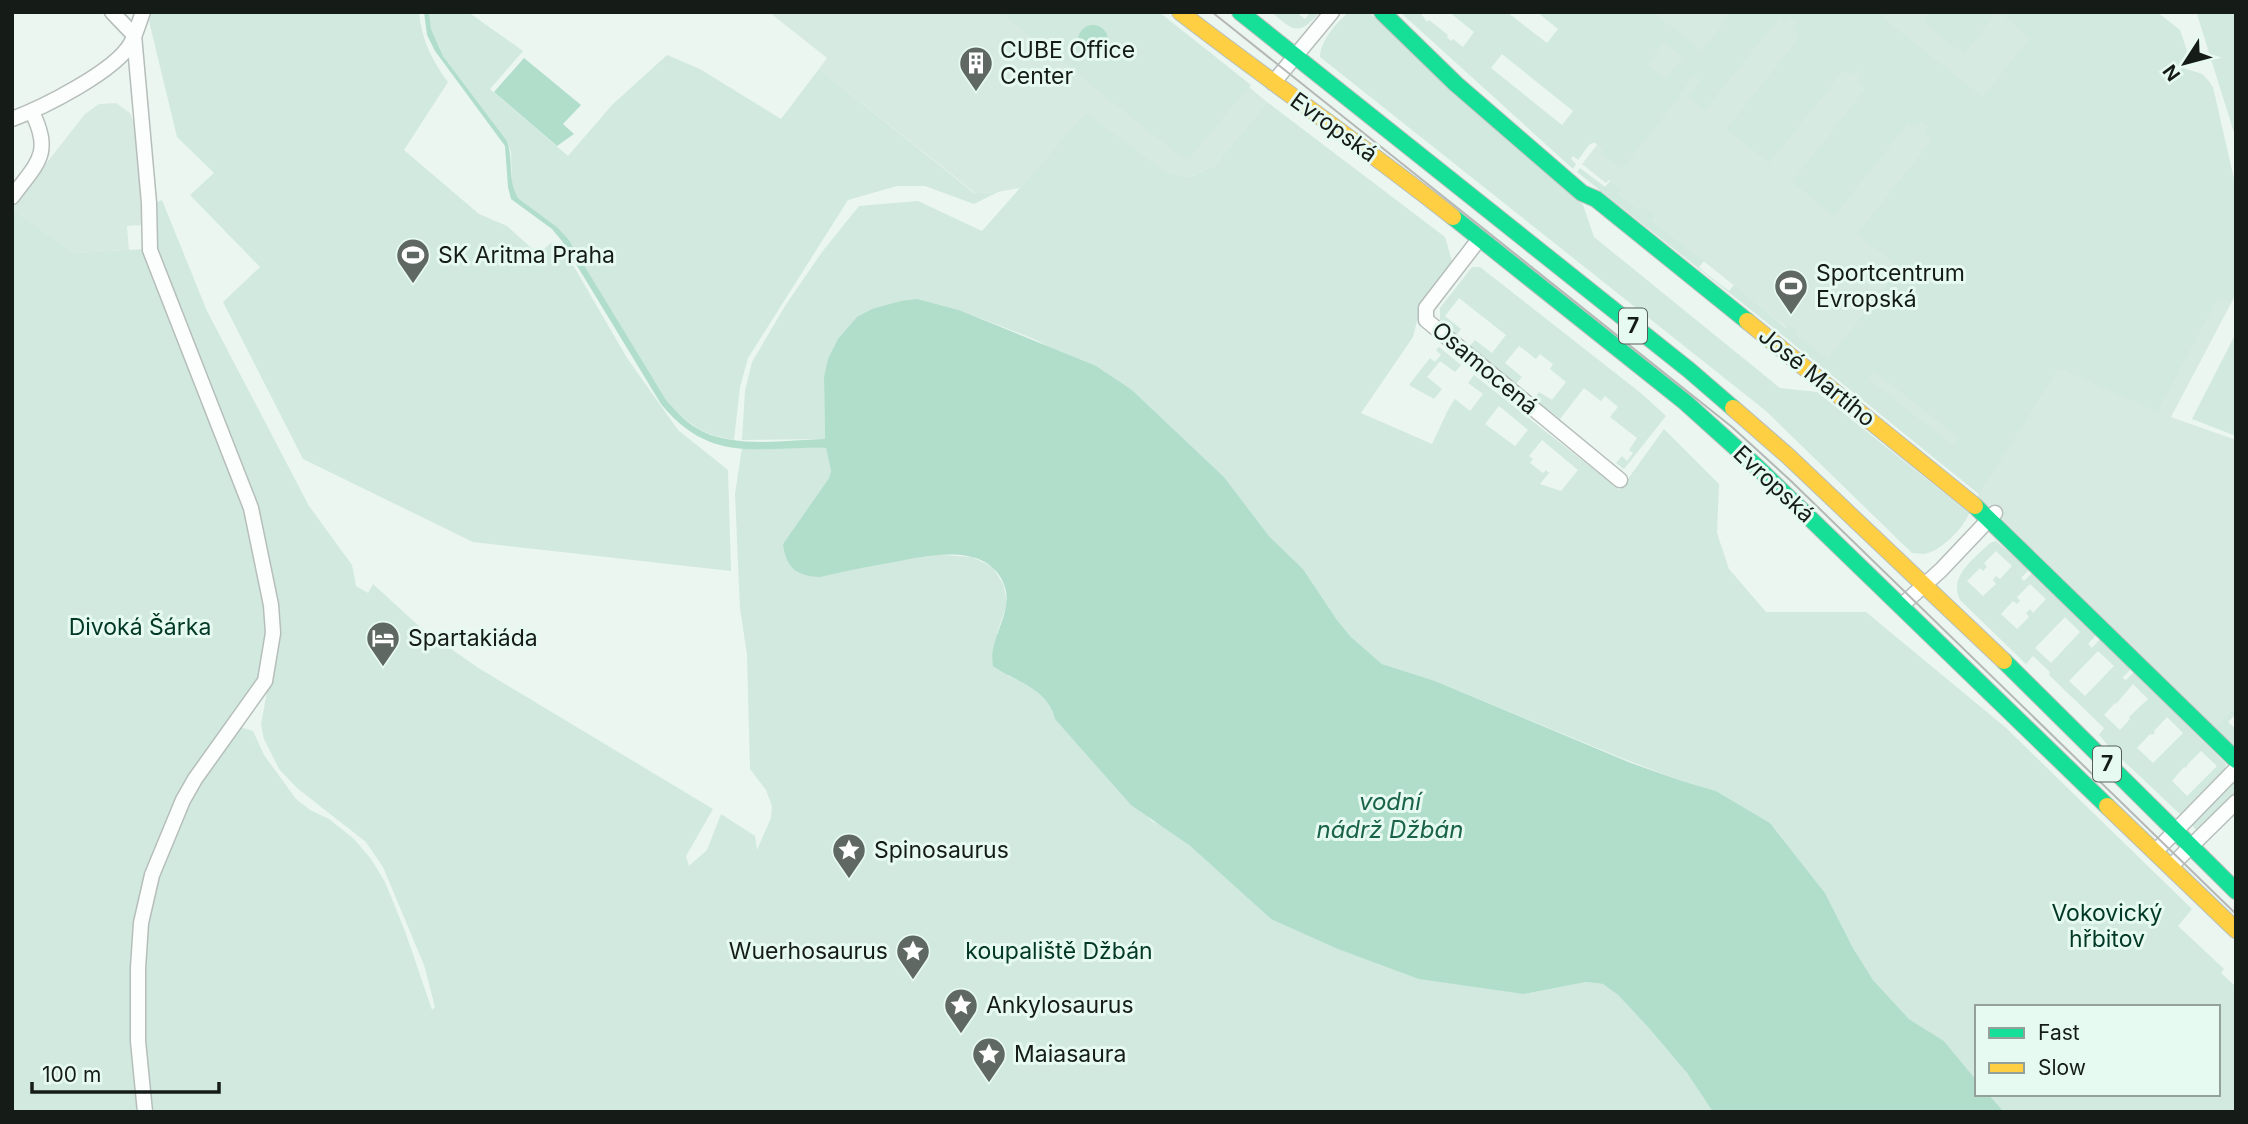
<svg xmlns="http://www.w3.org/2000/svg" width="2248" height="1124" viewBox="0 0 2248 1124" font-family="Inter,sans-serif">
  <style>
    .built { fill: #d7eae2 }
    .green { fill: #d1e9de; fill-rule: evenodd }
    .water { fill: #b1deca }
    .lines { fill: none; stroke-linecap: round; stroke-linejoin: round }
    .street-casing { stroke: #b6bebb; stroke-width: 17 }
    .fast-casing { stroke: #b6bebb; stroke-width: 18 }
    .slow-casing { stroke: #b6bebb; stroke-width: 18 }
    .street { stroke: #fcfefd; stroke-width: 14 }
    .fast { stroke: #16e098; stroke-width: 16 }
    .slow { stroke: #ffcf43; stroke-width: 16 }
    .tram { stroke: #b5b8b7; stroke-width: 2 }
    .labels { text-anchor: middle; stroke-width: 6; stroke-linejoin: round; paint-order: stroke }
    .shield { fill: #e7faf1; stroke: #545f59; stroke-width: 2 }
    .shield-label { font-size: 21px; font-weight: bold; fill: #151c18 }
    .poi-label { font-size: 23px; fill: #151c18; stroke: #e7faf1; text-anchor: start }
    .street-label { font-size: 23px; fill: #151c18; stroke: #e7faf1 }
    .park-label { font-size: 23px; fill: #013726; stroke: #e7faf1 }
    .water-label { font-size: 24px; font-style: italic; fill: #1a634a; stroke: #e7faf1 }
  </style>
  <rect width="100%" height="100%" fill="#ebf6f1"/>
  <g class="built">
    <path d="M 769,12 L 1159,12 L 1267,102 L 1215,165 L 1190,177 L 1168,175 L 1086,114 L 1020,188 L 998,192 L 975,193 L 819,69 L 827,58 Z"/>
    <path d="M 1653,12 L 2073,12 L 2176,66 L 2202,74 L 2210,82 L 2236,188 L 2236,294 L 2171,417 L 2236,440 L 2236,704 L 2214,729 L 1988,505 L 1986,506 L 1977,498 L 1979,494 L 1790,341 L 1796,332 L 1787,328 L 1651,219 L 1642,206 L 1639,209 L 1618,193 L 1620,189 L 1609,180 L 1606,183 L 1582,164 L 1597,145 L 1594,142 L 1591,146 L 1667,24 Z"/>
    <path d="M 116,103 L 130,113 L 137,130 L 142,225 L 127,226 L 129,250 L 75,253 L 12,209 L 12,207 L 85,114 L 99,104 Z"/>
  </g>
  <g class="green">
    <path d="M 152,12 L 419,12 C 421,38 432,61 448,82 L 404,150 L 479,214 L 507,226 L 538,254 L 551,243 L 570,260 L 627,358 L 678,430 L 728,470 L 731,571 L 473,542 L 303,459 L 223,302 L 260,267 L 190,195 L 214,173 L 177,137 L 149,21 Z"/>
    <path d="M 429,12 L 468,12 L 523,51 L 490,89 L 568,156 L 612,105 L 667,55 L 700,69 L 781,119 L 819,69 L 974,193 L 998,192 L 974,204 L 925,186 L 897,186 L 848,200 L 748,358 L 740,387 L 734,440 C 702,435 688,424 666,400 L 557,227 L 519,199 L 515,193 L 512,183 L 511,152 L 507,141 L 443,56 L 431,29 Z"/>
    <path d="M 1000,12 L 1159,12 L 1251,85 L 1189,158 L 1180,156 Z"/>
    <path d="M 1271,12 L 1296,12 L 1305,19 L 1310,12 L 1320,12 C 1298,37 1294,31 1271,12 Z"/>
    <path d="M 1349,12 L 1369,12 L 1583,205 L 1594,237 L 1780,388 L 1817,392 L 1969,513 C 1965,527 1940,552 1924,554 C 1920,554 1916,553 1912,553 L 1766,411 L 1320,57 C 1320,41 1337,22 1349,12 Z"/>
    <path d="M 1400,12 L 1420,12 L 1427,22 L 1429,20 L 1448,35 L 1447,37 L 1451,41 L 1453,39 L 1463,47 L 1474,32 L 1449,12 L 1507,12 L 1547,43 L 1558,29 L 1537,12 L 1653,12 L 1702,51 L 1732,12 L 1887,12 L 1883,18 L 1983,97 L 2030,38 L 1999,12 L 2157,12 L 2180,30 L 2187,51 L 2183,68 L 2202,74 L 2213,87 L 2236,188 L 2236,294 L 2229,302 L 2218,298 L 2157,412 L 2059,368 L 1979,494 L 1790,341 L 1577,172 L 1580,168 L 1605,187 L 1610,181 L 1621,189 L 1618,193 L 1639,209 L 1642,206 L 1654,216 L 1652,220 L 1704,261 L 1699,267 L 1703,271 L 1729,291 L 1734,285 L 1786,328 L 1789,326 L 1797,332 L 1795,334 L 1828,359 L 1900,268 L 1857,234 L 1931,141 L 1925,134 L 1928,127 L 1921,122 L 1916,127 L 1908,123 L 1834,216 L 1792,182 L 1865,89 L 1859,82 L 1863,76 L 1856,70 L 1851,75 L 1843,71 L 1769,163 L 1726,129 L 1800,37 L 1793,29 L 1798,24 L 1789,17 L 1784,23 L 1779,18 L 1705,110 L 1688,96 L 1700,81 L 1693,76 L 1679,95 L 1680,96 L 1622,169 L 1601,153 L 1604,149 L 1594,142 L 1589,145 L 1578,160 L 1573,156 L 1571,159 L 1576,164 L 1573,169 ZM 1664,42 L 1683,57 L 1665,79 L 1647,64 ZM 1502,54 L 1573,111 L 1562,125 L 1491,68 ZM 1874,371 L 1958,437 L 1953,445 L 1868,379 Z"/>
    <path d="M 1931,12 L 1997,12 L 1964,54 L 1924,22 Z"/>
    <path d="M 2193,12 L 2236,12 L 2236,139 L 2197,14 Z"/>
    <path d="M 1267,102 L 1445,237 L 1452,261 L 1420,309 L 1413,337 L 1361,413 L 1432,444 L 1449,408 L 1455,399 L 1470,411 L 1483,394 L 1468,383 L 1474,375 L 1620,490 L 1664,429 L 1719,484 L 1717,533 L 1729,569 L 1766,612 L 1866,612 L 2005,727 L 2192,909 L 2178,926 L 2224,969 L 2221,973 L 2236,987 L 2236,1112 L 2004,1112 L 1988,1094 L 2218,1094 L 2218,1007 L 1977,1007 L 1977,1081 L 1944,1041 L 1909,1019 L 1873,980 L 1853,948 L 1825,893 L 1770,823 L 1716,791 L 1682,781 L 1624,759 L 1435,681 L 1382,664 L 1351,637 L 1337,620 L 1303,569 L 1269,536 L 1224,477 L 1132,390 L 1034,339 L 959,310 L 919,299 L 824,377 L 825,439 L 742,440 L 745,391 L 752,362 L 785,306 L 822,252 L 859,206 L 918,201 L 982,231 L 1086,113 L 1168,174 L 1190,177 L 1215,165 ZM 1499,406 L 1528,430 L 1515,446 L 1485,424 ZM 1542,440 L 1578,470 L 1561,491 L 1540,484 L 1549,473 L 1546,470 L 1543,473 L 1530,463 L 1533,459 L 1529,456 Z"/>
    <path d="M 162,200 L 207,311 L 309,506 L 352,565 L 356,586 L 368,593 L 373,584 L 421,628 L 480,669 L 713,809 L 686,856 L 689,866 L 707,850 L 721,814 L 755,836 L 757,850 L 771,818 L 772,806 L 766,790 L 750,769 L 747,655 L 740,608 L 735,494 L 742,448 L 826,448 L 831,471 L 829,478 L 783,544 L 858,568 L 930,554 L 972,557 L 993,567 L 1004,586 L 1007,604 L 997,633 L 1008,676 C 1030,685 1048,696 1055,719 L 1152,821 L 1166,827 L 1189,845 L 1271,919 L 1524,994 L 1586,982 L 1603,984 L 1618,995 L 1648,1027 L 1687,1073 L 1713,1112 L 12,1112 L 12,209 L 75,253 L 144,249 L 173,328 L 237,481 L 261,583 L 268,639 L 261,677 L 240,727 L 253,731 L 264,755 L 296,799 L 310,810 L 329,819 L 354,839 L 371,859 L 385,882 L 405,931 L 432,1010 L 435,1007 L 424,965 L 383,867 L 366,842 L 297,788 L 279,769 L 264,739 L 261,725 L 275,646 L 254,502 L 157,250 L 153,204 Z"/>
    <path d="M 1472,267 L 1480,267 L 1642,394 L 1666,416 L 1624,469 L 1616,463 L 1622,456 L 1627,461 L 1633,453 L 1629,450 L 1637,438 L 1610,417 L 1618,407 L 1605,396 L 1601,401 L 1584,388 L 1560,419 L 1534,399 L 1539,392 L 1552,400 L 1566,382 L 1550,369 L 1553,364 L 1540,354 L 1536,359 L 1519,346 L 1505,363 L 1522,377 L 1516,384 L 1469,347 L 1475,340 L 1492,353 L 1506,335 L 1459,298 L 1445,316 L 1461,329 L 1456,336 L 1440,324 L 1440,308 Z"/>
    <path d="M 2236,333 L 2236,436 L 2192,419 Z"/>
    <path d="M 1439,347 L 1461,365 L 1455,372 L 1440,361 L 1427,377 L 1442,389 L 1434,399 L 1409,385 L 1430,358 L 1435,362 L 1441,355 L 1436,350 Z"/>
    <path d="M 1996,541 L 2029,570 L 2021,578 L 2024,581 L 2032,573 L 2096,635 L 2088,644 L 2092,648 L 2100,639 L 2131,669 L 2122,678 L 2126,680 L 2134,672 L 2226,764 L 2225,771 L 2184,813 L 2181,815 L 2112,750 L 2099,735 L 2104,728 L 2049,675 L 2050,672 L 2033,656 L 2026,664 L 1960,600 C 1948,576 1974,559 1990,543 ZM 1996,551 L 2012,566 L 2000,579 L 1996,576 L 1993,580 L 1996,584 L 1983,596 L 1967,581 L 1980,568 L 1983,571 L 1987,567 L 1984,563 ZM 2030,584 L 2046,599 L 2033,613 L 2030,609 L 2026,613 L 2029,617 L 2017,629 L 2001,614 L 2013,601 L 2017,604 L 2020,601 L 2017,597 ZM 2065,617 L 2080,632 L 2051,663 L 2035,648 ZM 2098,651 L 2114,666 L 2085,696 L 2069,681 ZM 2133,684 L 2148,699 L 2129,717 L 2130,719 L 2120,730 L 2104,715 L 2115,703 L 2116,704 ZM 2167,717 L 2183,733 L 2153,763 L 2137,748 L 2150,734 L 2152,735 L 2155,733 L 2154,731 ZM 2201,751 L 2217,766 L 2187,796 L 2172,781 L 2184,767 L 2186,768 L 2188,764 Z"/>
    <path d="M 2236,704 L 2236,714 L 2228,722 L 2236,729 L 2236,750 L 2214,729 Z"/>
    <path d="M 2236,777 L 2236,794 L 2197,831 L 2189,822 Z"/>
  </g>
  <g class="water">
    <path d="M 424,12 L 429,12 L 431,29 L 443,56 L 507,141 C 514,161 507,182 519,199 L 557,227 L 568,239 L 666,400 C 677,412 688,425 704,432 C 737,448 789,440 825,439 L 824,377 L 828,359 L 838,339 L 857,317 L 872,309 L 901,301 L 918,299 L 959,310 L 1096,366 L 1132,390 L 1224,477 L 1269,536 L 1303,569 L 1337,620 L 1351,637 L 1382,664 L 1435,681 L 1631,763 L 1682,781 L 1716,791 L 1770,823 L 1825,893 L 1853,948 L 1873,980 L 1909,1019 L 1944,1041 L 1977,1081 L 1977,1094 L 1988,1094 L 2004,1112 L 1713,1112 L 1687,1073 L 1648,1027 L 1618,995 L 1603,984 L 1586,982 L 1524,994 L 1419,979 L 1338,949 L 1271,919 L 1189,845 L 1131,805 L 1055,719 C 1046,687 1017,683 993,666 C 988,638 1013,615 1005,587 C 990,541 929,555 894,562 C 870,566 845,571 820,577 C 797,576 786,568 783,544 L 829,478 L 831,471 L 826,448 C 757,446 711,465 661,404 L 562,241 L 552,229 L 511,199 L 508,187 L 505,146 L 435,51 L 427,35 Z"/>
    <circle cx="1093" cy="40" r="15"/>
    <path d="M 524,58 L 581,105 L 563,124 L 574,134 L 557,146 L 494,92 Z"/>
  </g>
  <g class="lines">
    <g class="street-casing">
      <g id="street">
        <path d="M 112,12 L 134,35"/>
        <path d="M 134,35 L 149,203 L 150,250 L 251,508 L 271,605 L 273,633 L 265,681 L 195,779 L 183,800 L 152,875 L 141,923 L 138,968 L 138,1041 L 145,1112"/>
        <path d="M 1273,83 L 1332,12"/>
        <path d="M 12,119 C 42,108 116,71 131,43 C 136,34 139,22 143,12"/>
        <path d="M 12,197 C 37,163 53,154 32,112"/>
        <path d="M 1480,238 L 1426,308 L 1426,320 L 1620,480"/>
        <path d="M 1901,606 L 1941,570 L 1995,513"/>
        <path d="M 2156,851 L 2236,769"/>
        <path d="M 2171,866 L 2236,802"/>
      </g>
    </g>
    <g class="fast-casing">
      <g id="fast">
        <path d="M 1240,12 L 1689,370 L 1733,408"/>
        <path d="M 1382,12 L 1456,84 L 1582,193 L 1596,199 L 1747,321"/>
        <path d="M 1453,217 L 1685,402 L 1756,466 L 2107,806"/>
        <path d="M 1975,506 L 2236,760"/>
        <path d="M 2004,661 L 2236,891"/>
      </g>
    </g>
    <g class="slow-casing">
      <g id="slow">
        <path d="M 1180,12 C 1270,82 1364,146 1453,217"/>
        <path d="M 1747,321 L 1975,506"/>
        <path d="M 1733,408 L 1788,456 L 2004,661"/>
        <path d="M 2107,806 L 2236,930"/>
      </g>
    </g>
    <use href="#street" class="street"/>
    <use href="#fast" class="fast"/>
    <use href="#slow" class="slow"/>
    <path class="tram" d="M 1212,12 L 1732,427 L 1791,481 L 2236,914"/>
  </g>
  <defs>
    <g id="building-pin" transform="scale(1.75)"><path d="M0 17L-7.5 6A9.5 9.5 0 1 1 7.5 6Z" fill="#606864" stroke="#e7faf1"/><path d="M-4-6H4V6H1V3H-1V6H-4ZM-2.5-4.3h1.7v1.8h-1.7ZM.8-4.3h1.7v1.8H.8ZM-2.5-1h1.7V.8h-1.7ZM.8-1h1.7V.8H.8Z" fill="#fff"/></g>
    <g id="stadium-pin" transform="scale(1.75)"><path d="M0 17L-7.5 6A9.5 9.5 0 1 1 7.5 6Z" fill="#606864" stroke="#e7faf1"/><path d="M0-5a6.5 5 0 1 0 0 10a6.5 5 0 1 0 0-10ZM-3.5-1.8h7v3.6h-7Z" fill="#fff"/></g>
    <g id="hotel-pin" transform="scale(1.75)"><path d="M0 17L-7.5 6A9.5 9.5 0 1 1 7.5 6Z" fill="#606864" stroke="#e7faf1"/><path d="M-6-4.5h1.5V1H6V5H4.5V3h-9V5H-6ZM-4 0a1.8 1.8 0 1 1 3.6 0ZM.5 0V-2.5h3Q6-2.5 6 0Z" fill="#fff"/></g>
    <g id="sight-pin" transform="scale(1.75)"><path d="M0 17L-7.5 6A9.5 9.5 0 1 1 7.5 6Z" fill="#606864" stroke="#e7faf1"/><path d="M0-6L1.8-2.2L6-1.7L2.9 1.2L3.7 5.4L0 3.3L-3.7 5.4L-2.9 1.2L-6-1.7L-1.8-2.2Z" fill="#fff"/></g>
  </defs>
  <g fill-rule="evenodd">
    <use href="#building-pin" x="976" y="63"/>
    <use href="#stadium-pin" x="413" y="255"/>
    <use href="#stadium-pin" x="1791" y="286"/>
    <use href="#hotel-pin" x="383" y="638"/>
    <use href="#sight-pin" x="849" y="850"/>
    <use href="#sight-pin" x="913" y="951"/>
    <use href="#sight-pin" x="961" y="1005"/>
    <use href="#sight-pin" x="989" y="1054"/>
  </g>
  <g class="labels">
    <g class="shield">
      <rect x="1619" y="308.5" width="28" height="35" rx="5"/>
      <rect x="2093" y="746.5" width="28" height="35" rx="5"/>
    </g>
    <g class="shield-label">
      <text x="1633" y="333">7</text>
      <text x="2107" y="771">7</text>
    </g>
    <g class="poi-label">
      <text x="1000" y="58">CUBE Office<tspan x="1000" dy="26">Center</tspan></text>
      <text x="438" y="263">SK Aritma Praha</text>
      <text x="1816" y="281">Sportcentrum<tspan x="1816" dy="26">Evropská</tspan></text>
      <text x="408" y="646">Spartakiáda</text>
      <text x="874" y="858">Spinosaurus</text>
      <text x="888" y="959" text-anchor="end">Wuerhosaurus</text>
      <text x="986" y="1013">Ankylosaurus</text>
      <text x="1014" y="1062">Maiasaura</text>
    </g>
    <g class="street-label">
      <text transform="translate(1334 127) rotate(36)" y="8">Evropská</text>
      <text transform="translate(1485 368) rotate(40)" y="8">Osamocená</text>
      <text transform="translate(1817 377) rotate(39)" y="8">José Martího</text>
      <text transform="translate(1774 484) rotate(43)" y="8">Evropská</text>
    </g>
    <g class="park-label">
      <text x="140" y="635">Divoká Šárka</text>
      <text x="2107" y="921">Vokovický<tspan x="2107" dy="26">hřbitov</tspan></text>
      <text x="1059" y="959">koupaliště Džbán</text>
    </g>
    <g class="water-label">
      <text x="1390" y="810">vodní<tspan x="1390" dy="28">nádrž Džbán</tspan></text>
    </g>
  </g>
  <rect width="2248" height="1124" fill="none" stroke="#151c18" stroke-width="28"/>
  <rect x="1975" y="1005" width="245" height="91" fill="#e7faf1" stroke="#93a19a" stroke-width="2"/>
  <rect x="1989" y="1028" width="35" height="10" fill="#16e098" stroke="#93a19a" stroke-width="2"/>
  <text x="2038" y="1040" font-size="21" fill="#151c18">Fast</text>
  <rect x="1989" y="1063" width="35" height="10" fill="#ffcf43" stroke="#93a19a" stroke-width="2"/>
  <text x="2038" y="1075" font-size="21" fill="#151c18">Slow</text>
  <g transform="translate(2185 63) rotate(234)" stroke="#e7faf1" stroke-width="5" paint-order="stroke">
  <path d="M0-5L12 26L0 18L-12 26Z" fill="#151c18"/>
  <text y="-10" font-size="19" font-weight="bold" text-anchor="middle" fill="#151c18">N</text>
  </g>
  <path d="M32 1082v10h187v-10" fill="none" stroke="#151c18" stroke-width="3.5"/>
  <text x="42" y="1082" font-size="21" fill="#151c18" stroke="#e7faf1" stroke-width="5" paint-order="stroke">100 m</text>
</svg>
